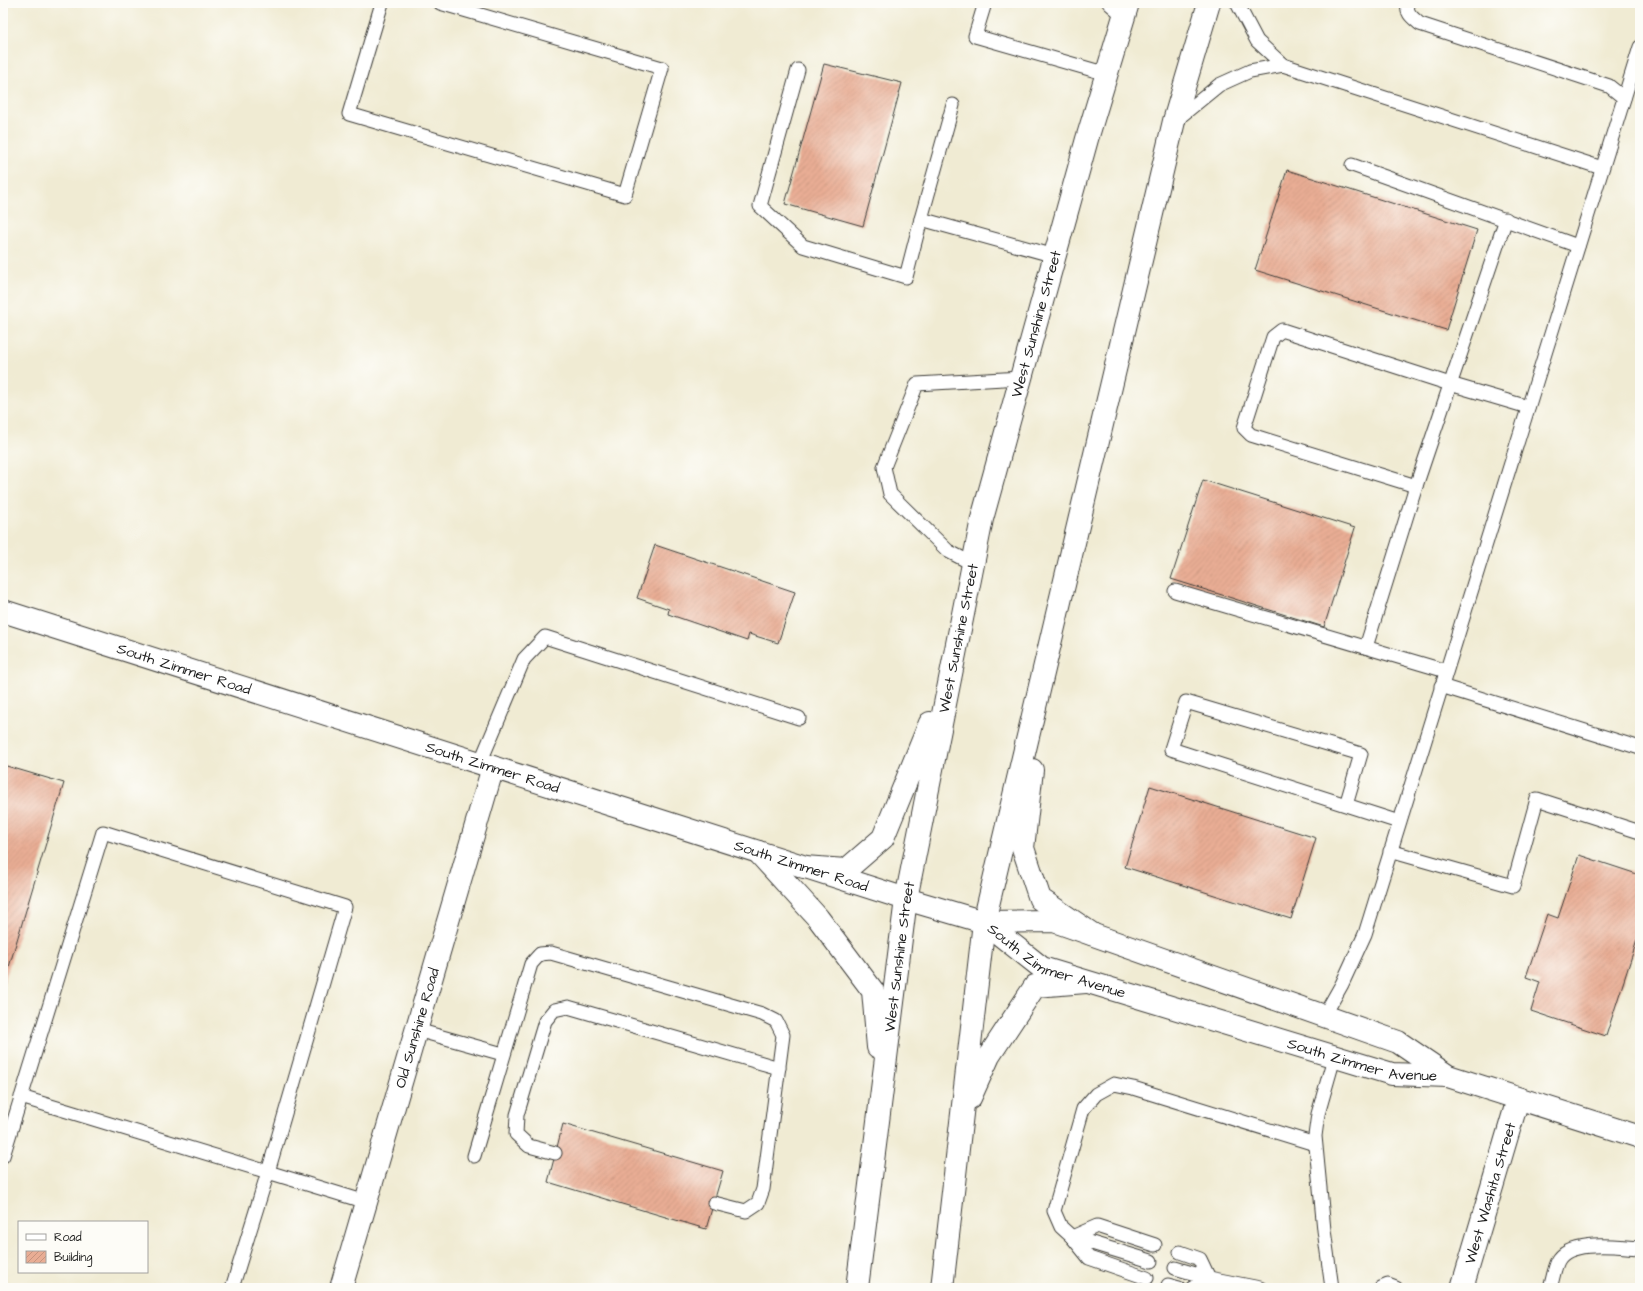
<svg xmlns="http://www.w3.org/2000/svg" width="1643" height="1291" viewBox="0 0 1643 1291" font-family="'Architects Daughter',sans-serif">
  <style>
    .building { fill: url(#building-hatch) }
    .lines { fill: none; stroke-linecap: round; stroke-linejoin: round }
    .service-casing { stroke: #3c3b37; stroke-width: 15 }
    .minor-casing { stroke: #3c3b37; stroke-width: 24 }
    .tertiary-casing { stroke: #3c3b37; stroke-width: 24 }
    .primary-casing { stroke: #3c3b37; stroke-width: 24 }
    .service { stroke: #fff; stroke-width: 13 }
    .minor { stroke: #fff; stroke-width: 22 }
    .tertiary { stroke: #fff; stroke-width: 22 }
    .primary { stroke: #fff; stroke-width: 22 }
    .labels { text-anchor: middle; stroke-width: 3; stroke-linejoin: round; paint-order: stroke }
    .street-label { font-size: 15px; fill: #1c1c1c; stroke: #fdfcf7 }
  </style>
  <defs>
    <pattern id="building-hatch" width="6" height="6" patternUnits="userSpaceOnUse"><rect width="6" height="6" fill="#e9ad94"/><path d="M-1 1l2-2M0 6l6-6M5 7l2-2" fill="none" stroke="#c7947f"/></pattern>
  </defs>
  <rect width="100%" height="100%" fill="#fdfcf7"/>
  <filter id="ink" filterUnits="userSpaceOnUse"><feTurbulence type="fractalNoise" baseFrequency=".025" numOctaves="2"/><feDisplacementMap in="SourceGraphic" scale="8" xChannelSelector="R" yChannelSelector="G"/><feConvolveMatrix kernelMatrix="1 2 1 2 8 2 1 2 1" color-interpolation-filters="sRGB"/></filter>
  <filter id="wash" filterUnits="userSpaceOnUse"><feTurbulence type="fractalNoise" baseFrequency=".012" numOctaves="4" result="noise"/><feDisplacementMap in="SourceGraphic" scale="16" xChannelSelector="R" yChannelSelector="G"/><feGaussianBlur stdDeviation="0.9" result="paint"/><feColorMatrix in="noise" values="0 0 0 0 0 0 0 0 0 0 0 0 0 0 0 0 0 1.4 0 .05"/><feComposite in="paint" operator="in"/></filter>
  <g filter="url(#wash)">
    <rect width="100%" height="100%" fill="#f0ebd3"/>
    <g id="blocks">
      <g class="building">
        <path d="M 824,64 L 902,83 L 863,226 L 785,204 Z"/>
        <path d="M 1287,170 L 1477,230 L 1446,330 L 1255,270 Z"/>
        <path d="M 1203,480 L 1355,528 L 1324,627 L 1171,579 Z"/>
        <path d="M 655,545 L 795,592 L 778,643 L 749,634 L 747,641 L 668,614 L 669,609 L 637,598 Z"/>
        <path d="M 3,765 L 64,783 L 3,987 Z"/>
        <path d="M 1150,786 L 1316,838 L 1291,919 L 1125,867 Z"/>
        <path d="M 1579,855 L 1640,875 L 1640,931 L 1606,1036 L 1531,1011 L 1540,982 L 1526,977 L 1547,914 L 1558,918 Z"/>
        <path d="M 563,1124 L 723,1171 L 706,1229 L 548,1182 Z"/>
      </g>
    </g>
  </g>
  <g filter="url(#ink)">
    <use href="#blocks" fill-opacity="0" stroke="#3c3b37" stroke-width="1"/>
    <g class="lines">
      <g class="service-casing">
        <g id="service">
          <path d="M 382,3 L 349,114 L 625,195 L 662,68 L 440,3"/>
          <path d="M 985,3 L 975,36 L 1107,74"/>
          <path d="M 1109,3 L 1124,16"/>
          <path d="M 1237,3 L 1257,41 L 1283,65 L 1602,168"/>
          <path d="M 1408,3 C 1405,13 1413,18 1420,24 L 1609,86 L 1624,98"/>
          <path d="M 798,70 L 760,206 L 803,246 L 906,277 L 921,219"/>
          <path d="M 953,105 L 921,219 L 1055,256"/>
          <path d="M 1176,120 L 1219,85 L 1250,71 L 1283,65"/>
          <path d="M 1352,165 L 1578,246"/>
          <path d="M 1416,486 L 1251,435 L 1244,428 L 1273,337 L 1282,330 L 1450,384 L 1528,407"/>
          <path d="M 973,564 L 948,551 L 890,494 L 884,467 L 917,384 L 1021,378"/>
          <path d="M 1175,591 L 1446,671"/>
          <path d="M 1366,647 L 1416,486 L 1506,219"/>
          <path d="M 1441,686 L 1640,748"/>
          <path d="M 480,763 L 524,659 L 545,637 L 799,718"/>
          <path d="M 1346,805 L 1361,754 L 1186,702 L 1171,749 L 1399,822"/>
          <path d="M 1390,851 L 1513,886 L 1537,799 L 1640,832"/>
          <path d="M 1324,1016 L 1342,984 L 1365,934 L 1640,47"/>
          <path d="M 417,1030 L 503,1054"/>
          <path d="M 555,1153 L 529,1146 L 516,1134 L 517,1115 L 545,1021 L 554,1010 L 568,1007 L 779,1068"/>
          <path d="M 3,1156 L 103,832 L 345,907 L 268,1172 L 21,1097"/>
          <path d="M 474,1156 L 531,964 L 540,954 L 551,953 L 762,1014 L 776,1021 L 783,1035 L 763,1189 L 758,1203 L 746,1211 L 714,1203"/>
          <path d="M 1072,1237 L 1097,1226 L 1155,1245"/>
          <path d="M 1072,1237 L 1151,1261"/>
          <path d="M 1180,1252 L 1200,1259 L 1209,1278 L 1192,1288"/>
          <path d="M 1175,1268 L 1209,1278 L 1260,1288"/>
          <path d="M 1147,1278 L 1089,1258 L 1072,1237 L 1061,1227 L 1054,1211 L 1083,1109 L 1096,1094 L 1114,1084 L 1133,1088 L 1315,1144"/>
          <path d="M 1168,1285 L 1179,1288"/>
          <path d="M 232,1288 L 268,1172 L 366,1202"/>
          <path d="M 1332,1288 L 1324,1230 L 1315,1136 L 1318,1114 L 1334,1058"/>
          <path d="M 1381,1288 L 1388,1285 L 1396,1288"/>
          <path d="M 1550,1288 C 1553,1279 1554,1269 1558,1261 C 1569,1239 1619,1247 1640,1248"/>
        </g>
      </g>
      <g class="minor-casing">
        <g id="minor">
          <path d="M 984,922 L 1054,921 L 1398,1042 L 1448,1076 L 1640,1137"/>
          <path id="s1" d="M 984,922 L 1042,968 L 1392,1074 L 1448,1076"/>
          <path id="s2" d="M 341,1288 L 493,767"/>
          <path id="s3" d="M 1462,1288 L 1518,1099"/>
        </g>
      </g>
      <g class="tertiary-casing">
        <g id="tertiary">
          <path id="s4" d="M 3,611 L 906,899 L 984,922"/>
        </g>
      </g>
      <g class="primary-casing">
        <g id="primary">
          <path d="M 1032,770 L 1023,848 L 1040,899 L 1092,934"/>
          <path d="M 758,852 L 818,918 L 873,991 L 878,1047"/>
          <path d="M 804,867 L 846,870 L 883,838 L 930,723"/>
          <path d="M 970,1098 L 989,1056 L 1035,986 L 1086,982"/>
          <path id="s5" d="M 857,1288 L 906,899 L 982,519 L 1087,139 L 1128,3"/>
          <path d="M 942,1288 L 984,922 L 1174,121 L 1209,3"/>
        </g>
      </g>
      <use href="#service" class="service"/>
      <use href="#minor" class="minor"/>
      <use href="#tertiary" class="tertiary"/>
      <use href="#primary" class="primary"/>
    </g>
  </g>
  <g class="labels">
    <g class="street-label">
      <text dy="5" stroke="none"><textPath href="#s5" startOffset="982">West Sunshine Street</textPath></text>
      <text dy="5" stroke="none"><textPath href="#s5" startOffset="658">West Sunshine Street</textPath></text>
      <text dy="5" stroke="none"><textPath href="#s4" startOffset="190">South Zimmer Road</textPath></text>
      <text dy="5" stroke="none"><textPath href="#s4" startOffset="514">South Zimmer Road</textPath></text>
      <text dy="5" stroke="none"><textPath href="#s4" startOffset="838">South Zimmer Road</textPath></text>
      <text dy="5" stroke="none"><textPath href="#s5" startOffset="334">West Sunshine Street</textPath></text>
      <text dy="5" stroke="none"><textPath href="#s1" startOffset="84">South Zimmer Avenue</textPath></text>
      <text dy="5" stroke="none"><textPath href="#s2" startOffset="271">Old Sunshine Road</textPath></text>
      <text dy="5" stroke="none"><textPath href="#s1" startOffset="408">South Zimmer Avenue</textPath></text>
      <text dy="5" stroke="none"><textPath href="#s3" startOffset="99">West Washita Street</textPath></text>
    </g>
  </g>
  <rect width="1643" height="1291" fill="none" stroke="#fdfcf7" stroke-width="16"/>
  <rect x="18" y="1221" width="130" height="52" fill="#fdfcf7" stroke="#a3a29f"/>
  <rect x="26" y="1234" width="20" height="6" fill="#ffffff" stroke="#a3a29f"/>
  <text x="54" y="1241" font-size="12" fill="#1c1c1c">Road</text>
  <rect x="26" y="1251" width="20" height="12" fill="url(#building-hatch)" stroke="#a3a29f"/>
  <text x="54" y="1261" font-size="12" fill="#1c1c1c">Building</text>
</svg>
